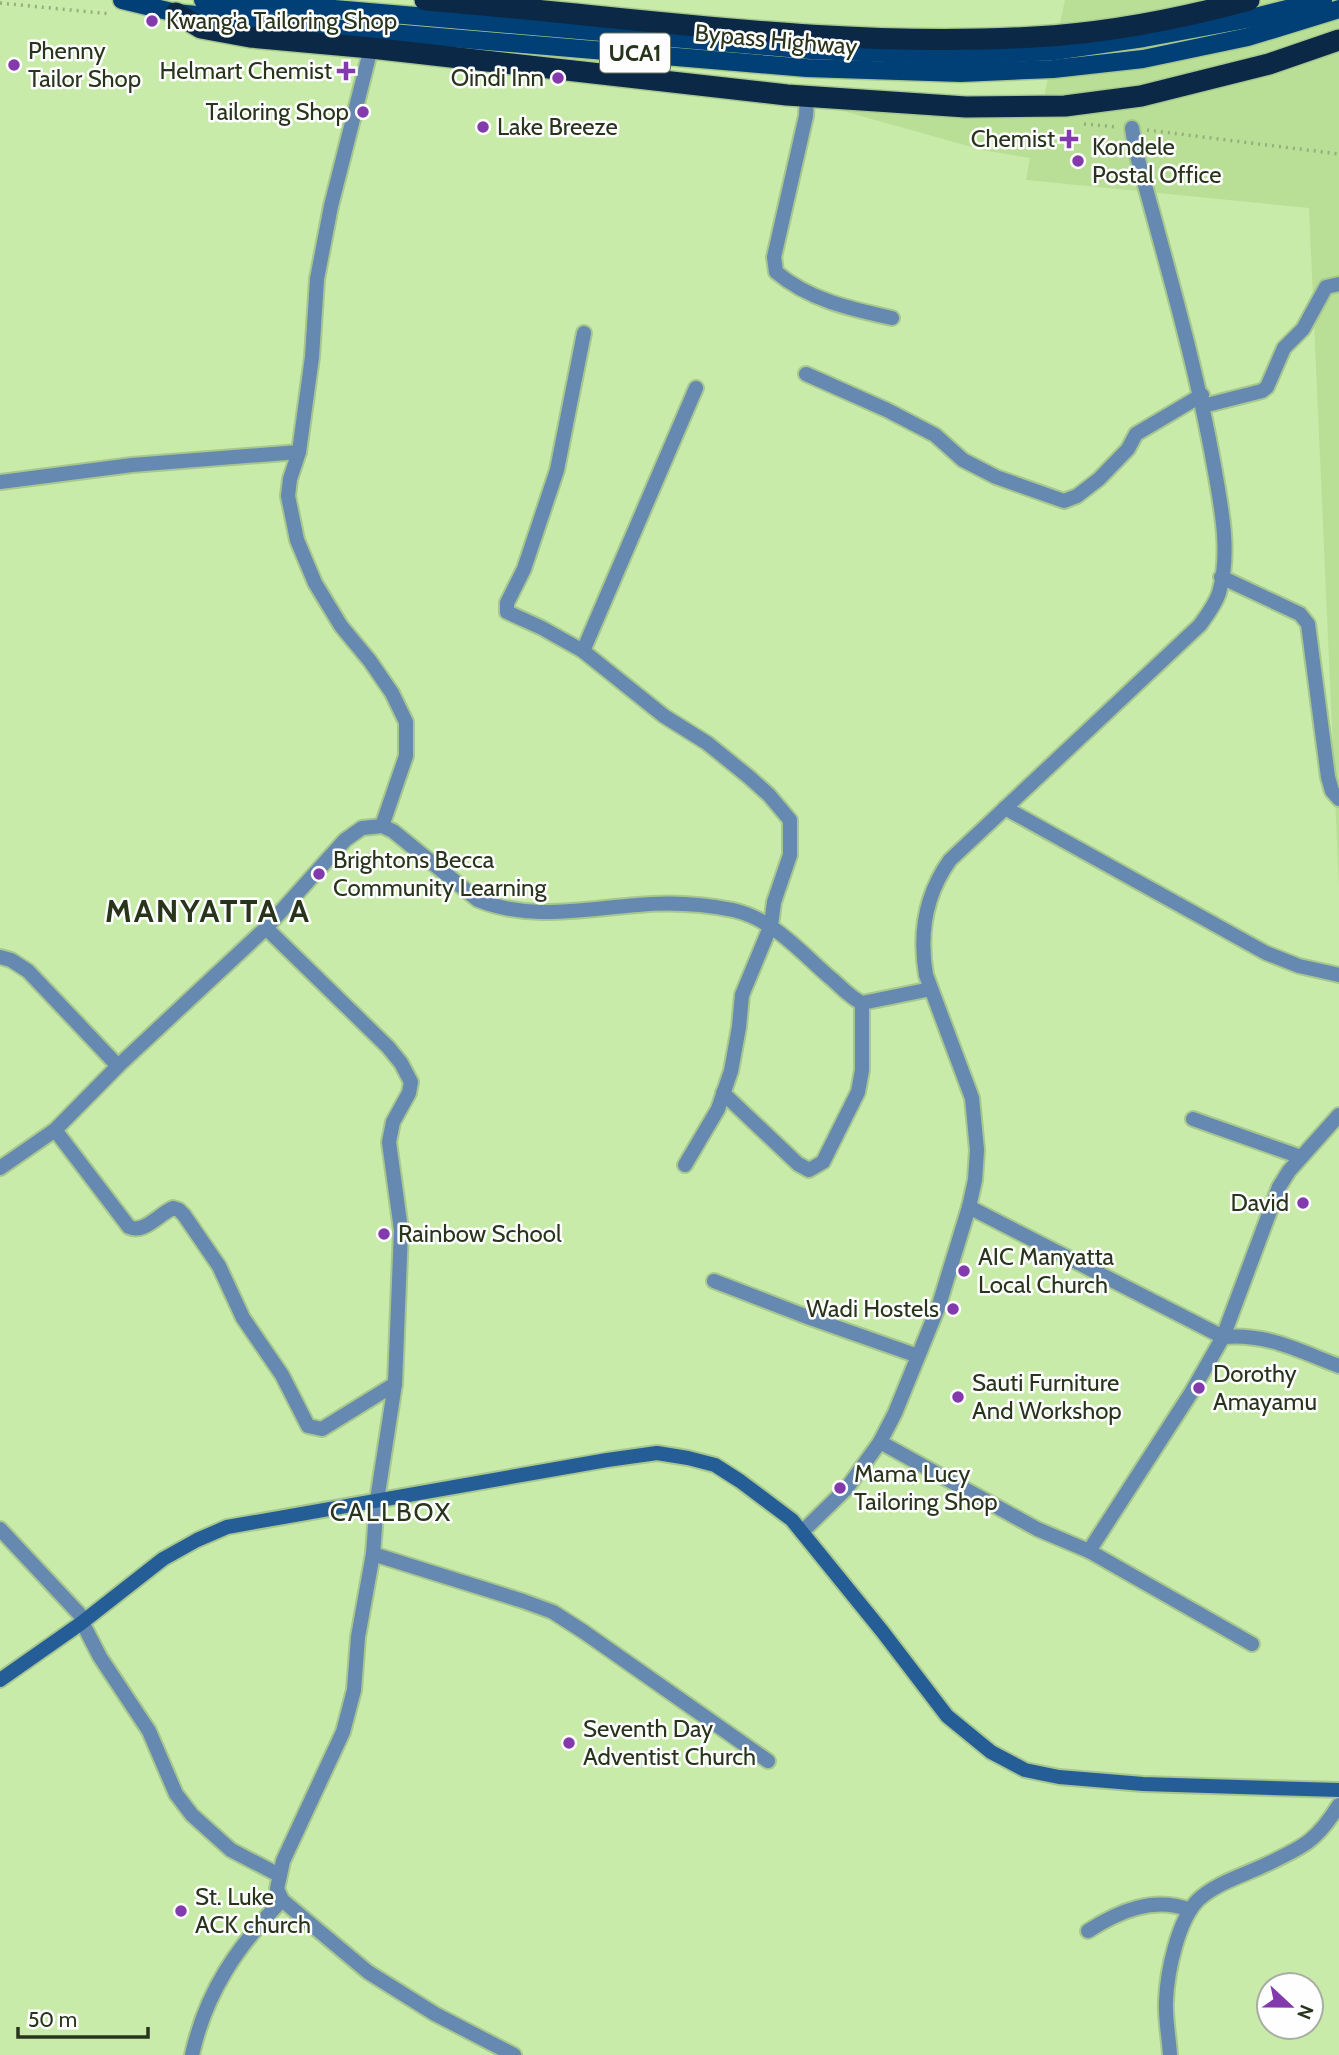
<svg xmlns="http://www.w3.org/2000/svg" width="1339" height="2055" viewBox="0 0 1339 2055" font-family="Cabin,sans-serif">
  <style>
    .built { fill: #b9df97 }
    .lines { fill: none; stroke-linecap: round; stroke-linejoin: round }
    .street-casing { stroke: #a8c78e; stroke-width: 18 }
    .secondary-casing { stroke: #a8c78e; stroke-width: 18 }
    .primary-casing { stroke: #a8c78e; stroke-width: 21 }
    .highway-casing { stroke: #a8c78e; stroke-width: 24 }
    .path { stroke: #93af7b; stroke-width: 3.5; stroke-dasharray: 2 5; stroke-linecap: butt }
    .street { stroke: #6589b0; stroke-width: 14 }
    .secondary { stroke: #255e97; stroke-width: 14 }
    .primary { stroke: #004076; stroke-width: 18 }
    .highway { stroke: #0b2946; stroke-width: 21 }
    .poi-dot { fill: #833aac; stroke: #fefefe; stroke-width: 2.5 }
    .labels { text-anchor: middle; stroke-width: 5; stroke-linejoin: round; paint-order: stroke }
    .shield { fill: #fefefe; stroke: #687160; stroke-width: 2 }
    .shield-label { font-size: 23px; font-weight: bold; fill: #28351c }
    .poi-label { font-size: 24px; fill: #28351c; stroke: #fefefe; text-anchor: start }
    .street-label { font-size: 24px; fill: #28351c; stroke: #fefefe }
    .neighbourhood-label { font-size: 26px; letter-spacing: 2px; fill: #28351c; stroke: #fefefe }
    .district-label { font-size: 32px; font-weight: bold; letter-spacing: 2px; fill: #28351c; stroke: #fefefe }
  </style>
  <rect width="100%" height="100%" fill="#c8ebaa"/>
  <path class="built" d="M 1065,0 L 1339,0 L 1339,888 L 1309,208 L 1026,180 L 1030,158 L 982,150 L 804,100 L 1043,101 Z"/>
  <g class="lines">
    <g class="street-casing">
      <g id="street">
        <path d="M 371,48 L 331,206 L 317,279 L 312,357 L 299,452 L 290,479 L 288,496 L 297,540 L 315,583 L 341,626 L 370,661 L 392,693 L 406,722 L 406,756 L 382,826"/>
        <path d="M 807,97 L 806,116 L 774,257 L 776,272 C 809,300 851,309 892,318"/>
        <path d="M 584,333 L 557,470 L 524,569 L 507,603 L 507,612 L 542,628 L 583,651 L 664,716 L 707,743 L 749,777 L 769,795 L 790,820 L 790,855 L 774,902 L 771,925 L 742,995 L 739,1027 L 731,1071 L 718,1109 L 685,1165"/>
        <path d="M 806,374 L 887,410 L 935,435 L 963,460 L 996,477 L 1064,501 L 1077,496 L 1099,479 L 1128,449 L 1136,434 L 1202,395"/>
        <path d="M 1203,406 L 1262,391 L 1267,387 L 1284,348 L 1303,329 L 1326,287 L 1339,284"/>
        <path d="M 0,482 L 132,465 L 299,452"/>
        <path d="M 1221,577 L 1300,614 L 1308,624 L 1328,777 L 1332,791 L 1339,799"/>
        <path d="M 583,651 L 696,388"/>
        <path d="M 1005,808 L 1266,953 L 1299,966 L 1339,975"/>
        <path d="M 266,928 L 388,1047 L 401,1063 L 411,1082 L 409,1093 L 393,1122 L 389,1142 L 401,1230 L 395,1384 L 377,1500 L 373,1554 L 358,1637 L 354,1690 L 343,1732 L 283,1861 L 277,1889 L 282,1900 L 368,1972 L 435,2014 L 514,2055"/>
        <path d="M 0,957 L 11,960 L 28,971 L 118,1066"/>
        <path d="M 723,1093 L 798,1164 L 809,1170 L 823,1162 L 858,1092 L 862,1070 L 862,1003"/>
        <path d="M 1193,1119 L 1301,1157"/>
        <path d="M 55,1130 L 129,1227 C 144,1234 159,1214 173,1208 L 179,1210 L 184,1215 L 219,1266 L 243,1318 L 282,1375 L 308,1426 L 322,1429 L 395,1384"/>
        <path d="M 0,1168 L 55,1130 L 118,1066 L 266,928 L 345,840 L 362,828 L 382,826 L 393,831 L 478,900 C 530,921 583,909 637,905 C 668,902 703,904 733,910 C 774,919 802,954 833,980 C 842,988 851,998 862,1003 L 931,989"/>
        <path d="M 969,1207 L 1223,1337 C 1267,1333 1299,1351 1339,1366"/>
        <path d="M 714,1281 L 810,1318 L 918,1356"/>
        <path d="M 880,1442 L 1037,1529 L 1089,1551 L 1191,1393 L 1223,1337 L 1279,1187 L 1289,1171 L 1339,1115"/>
        <path d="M 0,1529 L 85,1620"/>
        <path d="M 802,1532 L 847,1488 L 880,1442 L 895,1413 L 939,1305 L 969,1207 L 975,1180 L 977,1150 L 972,1098 L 926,975 C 919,934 925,895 950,860 L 1200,625 C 1207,615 1215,605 1219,593 C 1231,553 1221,506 1214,466 C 1195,360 1164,256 1136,152 L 1132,128"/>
        <path d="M 1089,1551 L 1252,1644"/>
        <path d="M 373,1554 L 523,1601 L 553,1612 L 584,1632 L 768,1761"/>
        <path d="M 82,1622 L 100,1657 L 149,1731 L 176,1794 L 192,1815 L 231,1850 L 279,1875"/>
        <path d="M 1088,1931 C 1119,1911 1154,1896 1190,1910"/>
        <path d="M 192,2055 C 206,1991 238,1946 282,1900"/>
        <path d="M 1170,2055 C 1169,2037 1165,2019 1166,2001 C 1167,1972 1178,1920 1198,1900 C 1216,1883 1244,1875 1265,1865 C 1303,1847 1316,1842 1339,1805"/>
      </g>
    </g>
    <g class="secondary-casing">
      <path id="secondary" d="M 0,1680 L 80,1624 L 163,1559 L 197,1540 L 227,1527 L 607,1460 L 657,1453 L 688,1458 L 715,1465 L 740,1481 L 792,1520 L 882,1631 L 947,1716 L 991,1752 L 1025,1770 L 1059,1777 L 1143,1784 L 1339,1790"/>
    </g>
    <g class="primary-casing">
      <g id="primary">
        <path d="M 122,0 L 176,13 L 309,26 L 807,68 L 961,73 L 1053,69 L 1143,59 L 1248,37 L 1339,9"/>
        <path d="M 203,0 L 311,7 L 811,50 L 961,56 L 1054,51 L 1144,38 L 1247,19 L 1323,0"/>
      </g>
    </g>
    <g class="highway-casing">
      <g id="highway">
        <path d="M 425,0 C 628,16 831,49 1034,37 C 1107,33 1179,19 1249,0"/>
        <path d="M 176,13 L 201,28 L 250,37 L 371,48 L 787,95 L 966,107 L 1065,106 L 1141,96 L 1269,64 L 1339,40"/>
      </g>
    </g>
    <g class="path">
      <path d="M 0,3 L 111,14"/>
      <path d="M 1084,124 L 1118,127"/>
      <path d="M 1147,130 L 1339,154"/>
    </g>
    <use href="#street" class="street"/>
    <use href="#secondary" class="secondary"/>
    <use href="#primary" class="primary"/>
    <use href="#highway" class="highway"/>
  </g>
  <g class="poi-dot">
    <circle cx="152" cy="21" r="7"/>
    <circle cx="14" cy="65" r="7"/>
    <path d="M342.5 60.5h7v7h7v7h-7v7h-7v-7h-7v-7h7z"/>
    <circle cx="558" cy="78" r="7"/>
    <circle cx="363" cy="112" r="7"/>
    <circle cx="483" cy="127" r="7"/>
    <path d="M1065.5 128.5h7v7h7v7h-7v7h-7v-7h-7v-7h7z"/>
    <circle cx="1078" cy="161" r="7"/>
    <circle cx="319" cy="874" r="7"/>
    <circle cx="1303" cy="1203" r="7"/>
    <circle cx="384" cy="1234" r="7"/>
    <circle cx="964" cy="1271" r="7"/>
    <circle cx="953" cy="1309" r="7"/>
    <circle cx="1199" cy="1388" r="7"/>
    <circle cx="958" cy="1397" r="7"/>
    <circle cx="840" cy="1488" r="7"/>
    <circle cx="569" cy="1743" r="7"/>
    <circle cx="181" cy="1911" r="7"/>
  </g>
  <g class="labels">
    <rect class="shield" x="600" y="33.5" width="70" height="39" rx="5"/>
    <g class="shield-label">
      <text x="635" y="61">UCA1</text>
    </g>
    <g class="poi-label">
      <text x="166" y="29">Kwang'a Tailoring Shop</text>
      <text x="28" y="59">Phenny<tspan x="28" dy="28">Tailor Shop</tspan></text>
      <text x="332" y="79" text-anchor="end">Helmart Chemist</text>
      <text x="544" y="86" text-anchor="end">Oindi Inn</text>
      <text x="349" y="120" text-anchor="end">Tailoring Shop</text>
      <text x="497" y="135">Lake Breeze</text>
      <text x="1055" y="147" text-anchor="end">Chemist</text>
      <text x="1092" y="155">Kondele<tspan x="1092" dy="28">Postal Office</tspan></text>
      <text x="333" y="868">Brightons Becca<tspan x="333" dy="28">Community Learning</tspan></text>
      <text x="1289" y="1211" text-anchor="end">David</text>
      <text x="398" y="1242">Rainbow School</text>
      <text x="978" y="1265">AIC Manyatta<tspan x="978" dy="28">Local Church</tspan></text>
      <text x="939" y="1317" text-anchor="end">Wadi Hostels</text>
      <text x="1213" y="1382">Dorothy<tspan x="1213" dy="28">Amayamu</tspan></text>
      <text x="972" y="1391">Sauti Furniture<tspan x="972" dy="28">And Workshop</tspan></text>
      <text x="854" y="1482">Mama Lucy<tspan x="854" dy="28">Tailoring Shop</tspan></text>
      <text x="583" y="1737">Seventh Day<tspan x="583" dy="28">Adventist Church</tspan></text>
      <text x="195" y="1905">St. Luke<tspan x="195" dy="28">ACK church</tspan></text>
    </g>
    <g class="street-label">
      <text transform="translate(776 40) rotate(5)" y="8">Bypass Highway</text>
    </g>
    <g class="neighbourhood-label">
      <text x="391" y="1521">CALLBOX</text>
    </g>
    <g class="district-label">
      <text x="208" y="922">MANYATTA A</text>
    </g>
  </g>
  <g transform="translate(1290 2006) rotate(112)"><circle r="33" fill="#fefefe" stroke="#a8aea4" stroke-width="2"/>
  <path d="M0-5L12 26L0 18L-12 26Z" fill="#833aac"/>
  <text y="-10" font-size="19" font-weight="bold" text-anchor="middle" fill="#28351c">N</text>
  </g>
  <path d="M18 2027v10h130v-10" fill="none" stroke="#28351c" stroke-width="3.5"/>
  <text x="28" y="2027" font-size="21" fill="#28351c" stroke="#fefefe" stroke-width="5" paint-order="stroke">50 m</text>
</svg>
